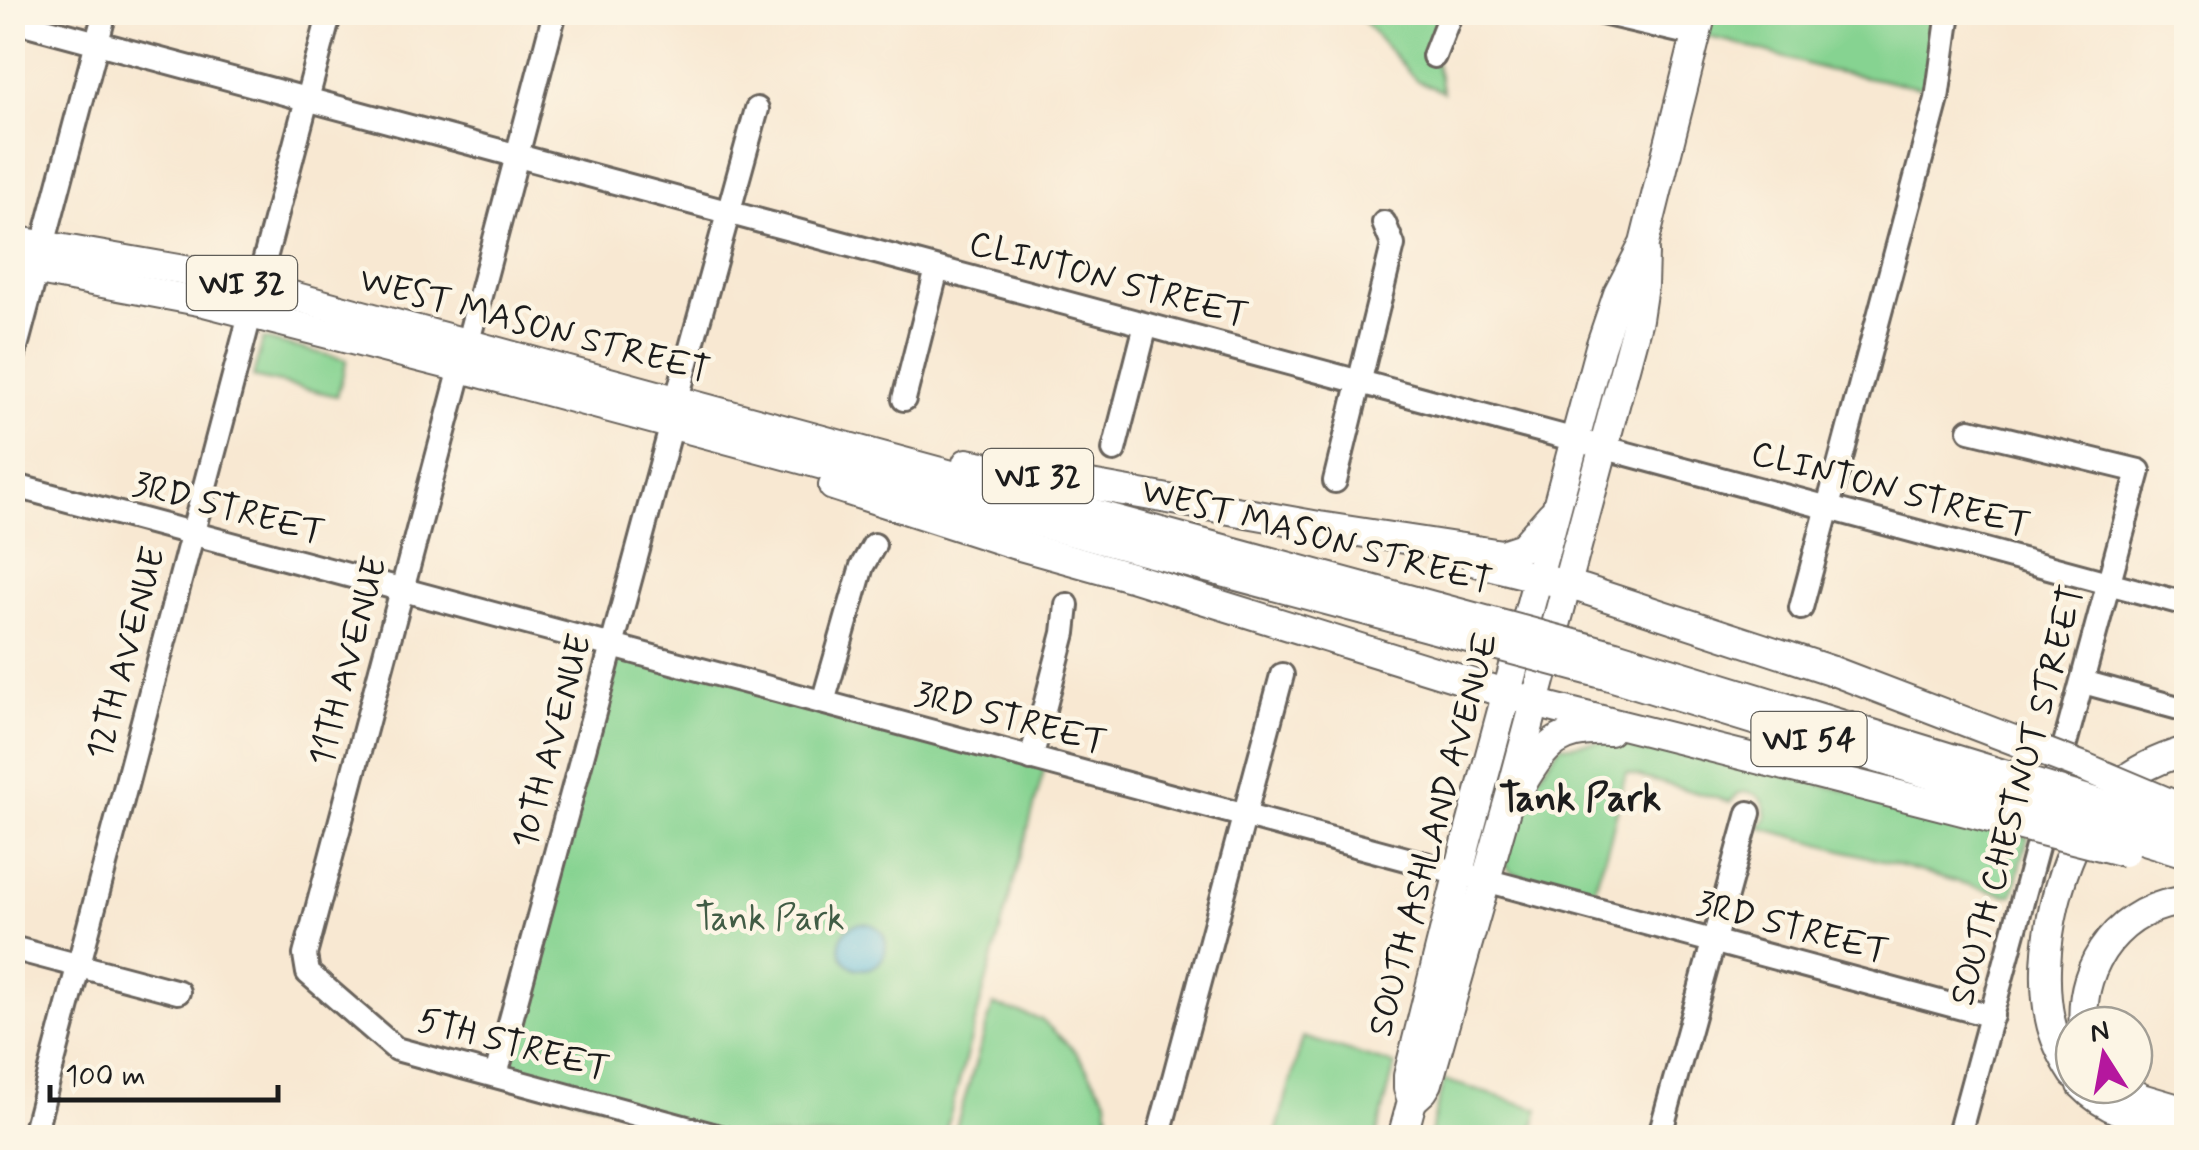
<svg xmlns="http://www.w3.org/2000/svg" width="2199" height="1150" viewBox="0 0 2199 1150" font-family="Mynerve,sans-serif">
  <style>
    .green { fill: #86d391; stroke: #517856; stroke-width: 2.5 }
    .water { fill: #5bbad9; stroke: #3c6b7a; stroke-width: 2.5 }
    .lines { fill: none; stroke-linecap: round; stroke-linejoin: round }
    .minor-casing { stroke: #69635c; stroke-width: 28 }
    .major-casing { stroke: #69635c; stroke-width: 32 }
    .minor { stroke: #fff; stroke-width: 22 }
    .major { stroke: #fff; stroke-width: 28 }
    .major-bridge-casing { stroke: #69635c; stroke-width: 32; stroke-linecap: butt }
    .major-bridge { stroke: #fff; stroke-width: 28 }
    .labels { text-anchor: middle; stroke-width: 9; stroke-linejoin: round; paint-order: stroke }
    .shield { fill: #fcf5e5; stroke: #5f5d58; stroke-width: 2.5 }
    .shield-label { font-size: 32px; font-weight: bold; fill: #1c1c1c }
    .street-label { font-size: 35px; fill: #1c1c1c; stroke: #fcf5e5 }
    .park-label { font-size: 35px; fill: #415c45; stroke: #fcf5e5 }
    .neighbourhood-label { font-size: 38px; font-weight: bold; fill: #1c1c1c; stroke: #fcf5e5 }
  </style>
  <rect width="100%" height="100%" fill="#fcf5e5"/>
  <filter id="ink" filterUnits="userSpaceOnUse"><feTurbulence type="fractalNoise" baseFrequency=".01" numOctaves="2"/><feDisplacementMap in="SourceGraphic" scale="20" xChannelSelector="R" yChannelSelector="G"/><feConvolveMatrix kernelMatrix="1 2 1 2 8 2 1 2 1" color-interpolation-filters="sRGB"/></filter>
  <filter id="wash" filterUnits="userSpaceOnUse"><feTurbulence type="fractalNoise" baseFrequency=".0048" numOctaves="4" result="noise"/><feDisplacementMap in="SourceGraphic" scale="40" xChannelSelector="R" yChannelSelector="G"/><feGaussianBlur stdDeviation="2.25" result="paint"/><feColorMatrix in="noise" values="0 0 0 0 0 0 0 0 0 0 0 0 0 0 0 0 0 1.4 0 .05"/><feComposite in="paint" operator="in"/></filter>
  <g filter="url(#wash)">
    <rect width="100%" height="100%" fill="#f8e8d2"/>
    <g class="green">
      <path d="M 1356,13 L 1451,13 L 1434,56 L 1443,92 L 1416,80 Z"/>
      <path d="M 1598,13 L 1948,13 L 1926,88 L 1827,70 L 1731,42 Z"/>
      <path d="M 263,339 L 347,360 L 337,396 L 253,377 Z"/>
      <path d="M 613,646 L 1046,763 L 944,1137 L 724,1137 L 496,1075 Z"/>
      <path d="M 1614,740 L 1730,761 L 2028,837 L 2013,895 L 2006,895 L 1758,827 L 1766,820 C 1768,801 1758,789 1739,793 L 1730,802 L 1626,773 L 1610,840 L 1592,896 L 1559,889 L 1511,872 L 1506,865 L 1506,857 L 1511,840 L 1533,784 L 1560,746 Z"/>
      <path d="M 993,1005 L 1041,1019 L 1075,1051 L 1107,1099 L 1110,1137 L 953,1137 Z"/>
      <path d="M 1303,1037 L 1395,1065 L 1376,1137 L 1275,1137 Z"/>
      <path d="M 1444,1080 L 1539,1109 L 1531,1137 L 1429,1137 Z"/>
    </g>
    <circle class="water" cx="863" cy="946" r="23"/>
  </g>
  <g filter="url(#ink)">
    <g class="lines">
      <g class="minor-casing">
        <g id="minor">
          <path d="M 1598,12 L 1697,35"/>
          <path d="M 12,20 L 2186,604"/>
          <path d="M 1434,56 L 1451,12"/>
          <path d="M 467,345 L 555,12"/>
          <path d="M 12,362 L 105,12"/>
          <path d="M 461,368 L 305,955 L 308,973 L 396,1049 L 724,1138"/>
          <path d="M 904,399 L 937,269"/>
          <path d="M 676,402 L 757,109"/>
          <path d="M 1114,450 L 1146,325"/>
          <path d="M 1335,481 L 1393,245 L 1384,223"/>
          <path d="M 12,485 L 1992,1016"/>
          <path d="M 1801,608 L 1937,99 L 1949,12"/>
          <path d="M 2083,682 L 2186,710"/>
          <path d="M 823,702 L 862,566 L 874,545"/>
          <path d="M 1031,759 L 1064,633 L 1067,605"/>
          <path d="M 12,948 L 178,992"/>
          <path d="M 496,1075 L 672,424"/>
          <path d="M 33,1138 L 330,12"/>
          <path d="M 1158,1138 L 1282,675"/>
          <path d="M 1659,1138 L 1749,813"/>
          <path d="M 1958,1138 L 2139,471 L 1970,430"/>
        </g>
      </g>
      <g class="major-casing">
        <g id="major">
          <path d="M 12,240 L 219,276 L 1437,607"/>
          <path d="M 12,266 L 204,302 L 461,368 L 1431,628"/>
          <path d="M 967,463 L 1319,526 L 1502,554 L 1523,547 L 1551,515"/>
          <path d="M 833,486 L 1013,544 L 1131,577 L 1550,707 L 1805,771"/>
          <path d="M 1476,562 L 1583,589 L 1833,671"/>
          <path d="M 1522,784 C 1546,744 1559,728 1609,731"/>
          <path d="M 2084,1025 C 2078,963 2123,905 2186,901"/>
          <path d="M 2074,1074 C 2063,1057 2054,1039 2050,1019 C 2036,953 2059,852 2102,801 C 2124,775 2154,760 2186,751"/>
          <path d="M 2082,1085 C 2113,1117 2146,1118 2186,1128"/>
          <path d="M 2118,1085 L 2141,1098 L 2175,1108"/>
          <path d="M 1412,1101 L 1423,1091 L 1428,1083 L 1513,785 L 1638,319 L 1643,286 L 1644,252"/>
          <path d="M 1402,1138 L 1412,1101 L 1408,1088 L 1408,1076 L 1466,844 L 1600,347 L 1618,294 L 1644,244 L 1702,12"/>
        </g>
      </g>
      <use href="#minor" class="minor"/>
      <use href="#major" class="major"/>
      <g class="major-bridge-casing">
        <g id="major-bridge">
          <path d="M 1437,607 L 1615,655 L 2186,830"/>
          <path d="M 1431,628 L 1610,676 L 2186,853"/>
          <path d="M 1833,671 L 2084,767 L 2186,810"/>
          <path d="M 1805,771 L 2124,852"/>
        </g>
      </g>
      <use href="#major-bridge" class="major-bridge"/>
    </g>
  </g>
  <g class="labels">
    <g class="shield">
      <rect x="187" y="256" width="110" height="54" rx="8"/>
      <rect x="983" y="449" width="110" height="54" rx="8"/>
      <rect x="1751.5" y="712" width="115" height="54" rx="8"/>
    </g>
    <g class="shield-label">
      <text x="242" y="294">WI 32</text>
      <text x="1038" y="487">WI 32</text>
      <text x="1809" y="750">WI 54</text>
    </g>
    <g class="street-label">
      <text transform="translate(1109 278) rotate(15)" y="12">CLINTON STREET</text>
      <text transform="translate(535 324) rotate(15)" y="12">WEST MASON STREET</text>
      <text transform="translate(1891 488) rotate(15)" y="12">CLINTON STREET</text>
      <text transform="translate(229 507) rotate(15)" y="12">3RD STREET</text>
      <text transform="translate(1317 535) rotate(15)" y="12">WEST MASON STREET</text>
      <text transform="translate(125 653) rotate(-75)" y="12">12TH AVENUE</text>
      <text transform="translate(347 661) rotate(-75)" y="12">11TH AVENUE</text>
      <text transform="translate(1011 717) rotate(15)" y="12">3RD STREET</text>
      <text transform="translate(551 741) rotate(-75)" y="12">10TH AVENUE</text>
      <text transform="translate(2016 795) rotate(-75)" y="12">SOUTH CHESTNUT STREET</text>
      <text transform="translate(1432 834) rotate(-75)" y="12">SOUTH ASHLAND AVENUE</text>
      <text transform="translate(1793 926) rotate(15)" y="12">3RD STREET</text>
      <text transform="translate(514 1043) rotate(15)" y="12">5TH STREET</text>
    </g>
    <g class="park-label">
      <text x="770" y="929">Tank Park</text>
    </g>
    <g class="neighbourhood-label">
      <text x="1580" y="810">Tank Park</text>
    </g>
  </g>
  <rect width="2199" height="1150" fill="none" stroke="#fcf5e5" stroke-width="50"/>
  <g transform="translate(2104 1055) rotate(349)"><circle r="48" fill="#fcf5e5" stroke="#a29e95" stroke-width="2.5"/>
  <path d="M0-8L18 38L0 25L-18 38Z" fill="#b5179e"/>
  <text y="-15" font-size="28" font-weight="bold" text-anchor="middle" fill="#1c1c1c">N</text>
  </g>
  <path d="M50 1085v15h228v-15" fill="none" stroke="#1c1c1c" stroke-width="5"/>
  <text x="65" y="1085" font-size="30" fill="#1c1c1c" stroke="#fcf5e5" stroke-width="8" paint-order="stroke">100 m</text>
</svg>
